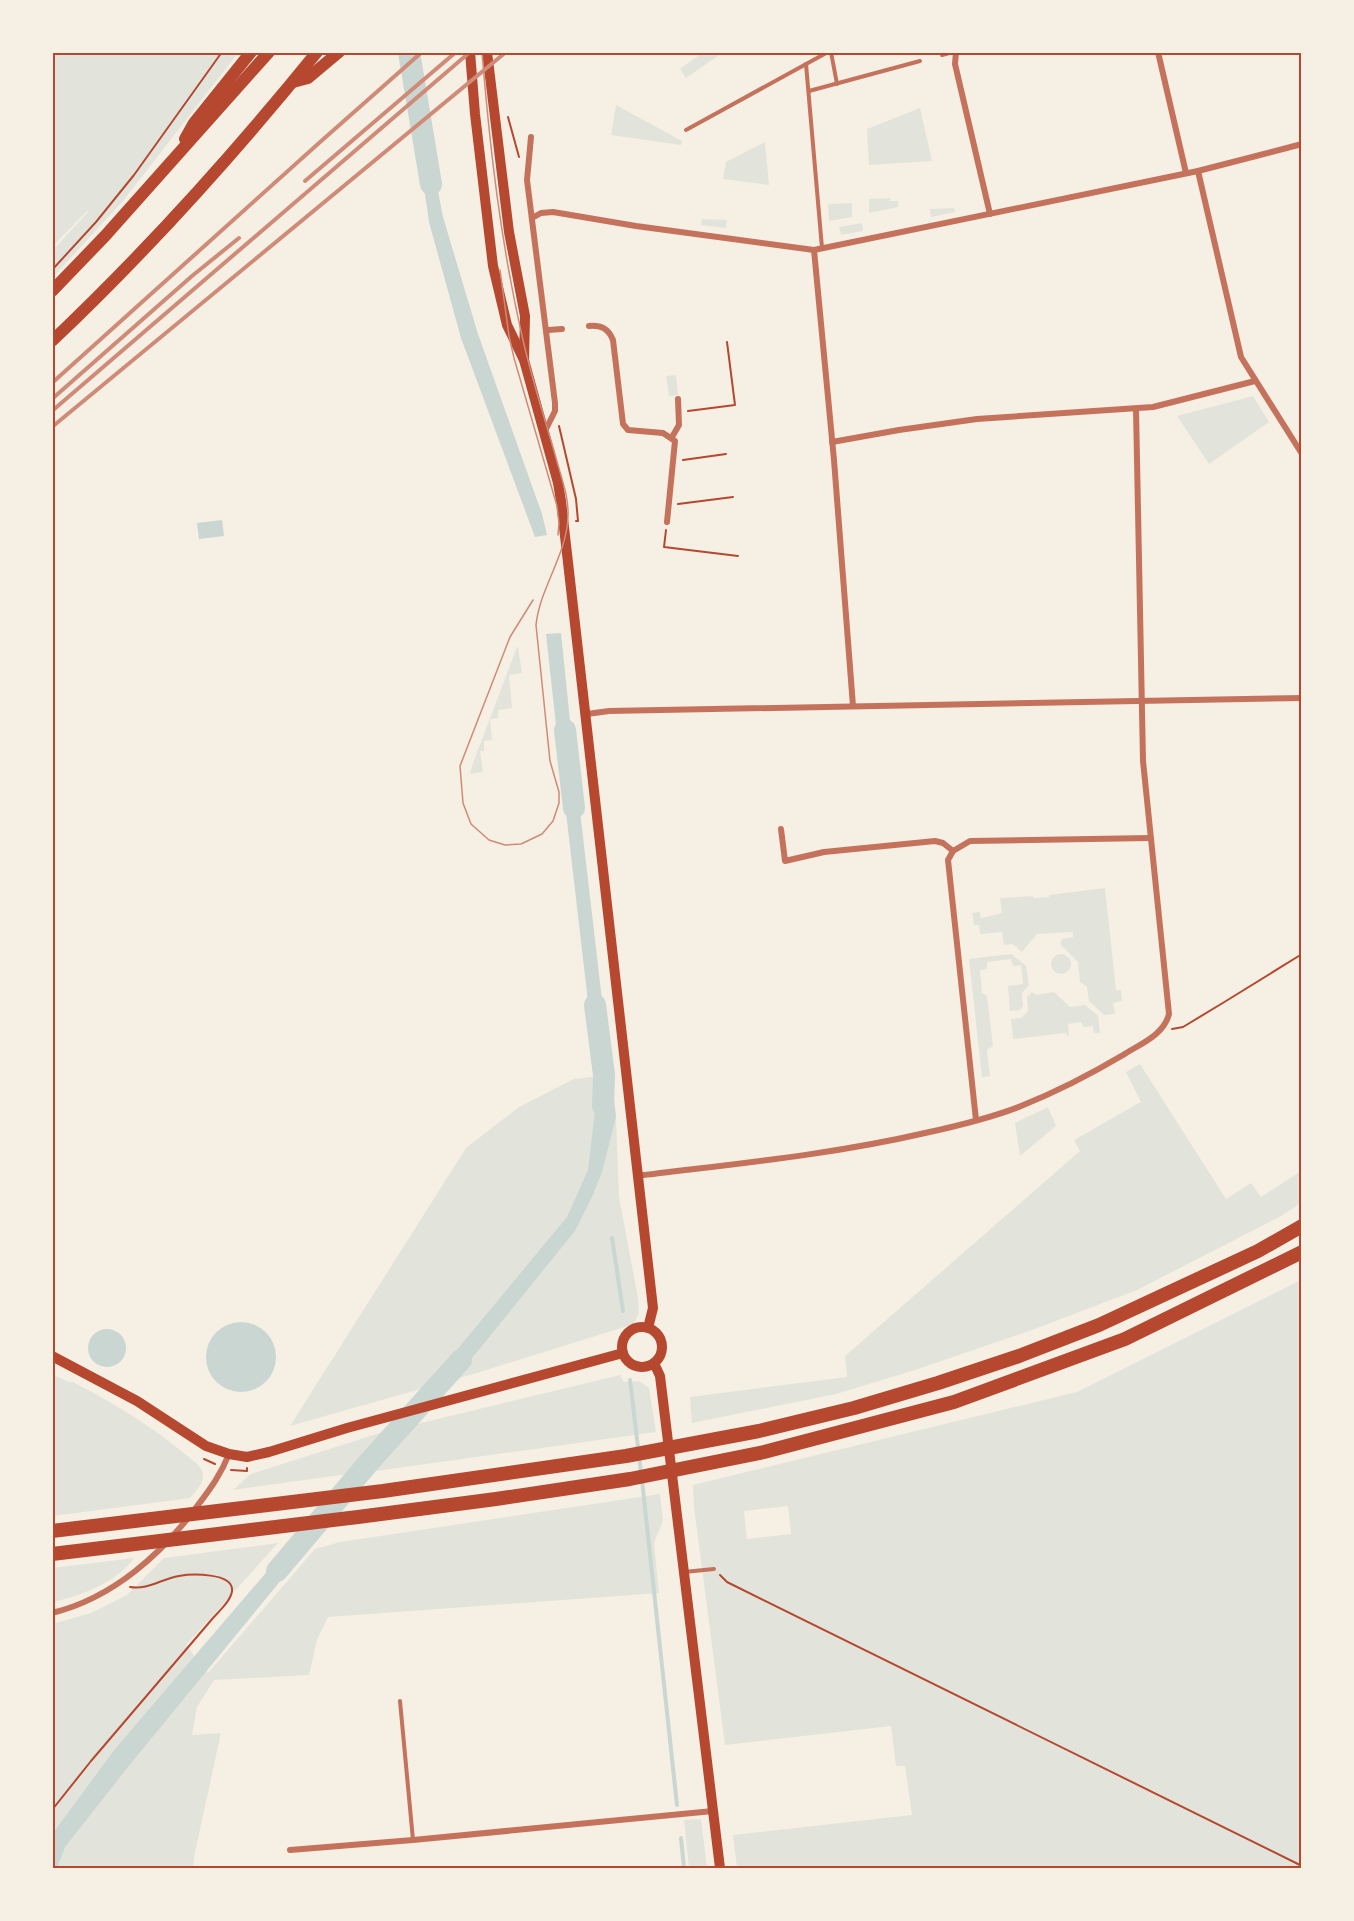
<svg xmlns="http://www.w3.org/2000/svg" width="1354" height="1921" viewBox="0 0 1354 1921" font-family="'PT Sans Narrow',sans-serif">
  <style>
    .green { fill: #e2e4dc; fill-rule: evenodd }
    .water { fill: #c9d6d2 }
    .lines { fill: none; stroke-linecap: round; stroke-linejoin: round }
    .stream { stroke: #c9d6d2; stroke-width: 4 }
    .river { stroke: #c9d6d2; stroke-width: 22 }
    .path { stroke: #b5482f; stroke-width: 2 }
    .service { stroke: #c5725c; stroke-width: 4 }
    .minor { stroke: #c5725c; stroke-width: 6 }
    .secondary { stroke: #b5482f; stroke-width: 10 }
    .primary { stroke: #b5482f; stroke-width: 10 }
    .trunk { stroke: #b5482f; stroke-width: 12 }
    .motorway { stroke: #b5482f; stroke-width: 14 }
    .tram { stroke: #cf8b77; stroke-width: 1.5 }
    .rail { stroke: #cf8b77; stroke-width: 4 }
    .neatline { fill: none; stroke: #b5482f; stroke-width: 2 }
  </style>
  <rect width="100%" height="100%" fill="#f6efe4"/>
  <g class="green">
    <path d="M 53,53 L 238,53 L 123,201 L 53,277 L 52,251 L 88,212 L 87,211 L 53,246 Z"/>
    <path d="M 702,53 L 722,53 L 686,78 L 680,69 Z"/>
    <path d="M 616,105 L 682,141 L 681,145 L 611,135 Z"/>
    <path d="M 920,108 L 932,161 L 869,165 L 867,129 Z"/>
    <path d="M 765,142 L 769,185 L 723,179 L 726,162 Z"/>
    <path d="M 890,198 L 890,201 L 898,201 L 898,207 L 869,213 L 869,199 Z"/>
    <path d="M 852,203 L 852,217 L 829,221 L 828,204 Z"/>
    <path d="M 954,208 L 955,212 L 931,217 L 930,209 Z"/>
    <path d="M 702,219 L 727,220 L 726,228 L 701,225 Z"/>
    <path d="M 862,223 L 863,231 L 841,235 L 839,227 Z"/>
    <path d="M 676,375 L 678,395 L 669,396 L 666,376 Z"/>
    <path d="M 1253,396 L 1269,422 L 1209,464 L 1177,416 Z"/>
    <path d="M 517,647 L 518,647 L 522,673 L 509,675 L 512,708 L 498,710 L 498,718 L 490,719 L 492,740 L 484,741 L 484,751 L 480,751 L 483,772 L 470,774 L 473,763 Z"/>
    <path d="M 1105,888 L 1116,990 L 1121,990 L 1122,1001 L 1113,1003 L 1115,1014 L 1104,1015 L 1089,1001 L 1087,987 L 1080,982 L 1078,962 L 1060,944 L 1062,939 L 1073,937 L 1073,932 L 1037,934 L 1022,952 L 1013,944 L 1004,945 L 1002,932 L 980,934 L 979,925 L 974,925 L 972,913 L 980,912 L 981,918 L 1002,913 L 1000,898 L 1033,896 L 1033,898 L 1049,897 L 1049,895 Z"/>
    <circle cx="1061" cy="964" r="10"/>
    <path d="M 1011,954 L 1026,966 L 1029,985 L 1022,993 L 1023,1006 L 1020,1010 L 1010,1011 L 1008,986 L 1023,984 L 1021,965 L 1013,966 L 1011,959 L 987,962 L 987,969 L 980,970 L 982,993 L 987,996 L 993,1046 L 987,1050 L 990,1076 L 982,1077 L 969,959 Z"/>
    <path d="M 1032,992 L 1036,995 L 1054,992 L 1070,1007 L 1085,1005 L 1098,1016 L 1100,1033 L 1094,1033 L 1093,1026 L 1084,1027 L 1081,1022 L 1068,1024 L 1069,1035 L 1067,1036 L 1066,1033 L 1013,1039 L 1011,1019 L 1021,1018 L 1028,1011 L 1027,997 Z"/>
    <path d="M 1140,1064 L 1226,1199 L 1251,1183 L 1261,1197 L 1301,1171 L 1301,1203 L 1281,1216 L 1137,1290 L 1032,1330 L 915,1370 L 836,1394 L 692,1423 L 690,1397 L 847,1377 L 845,1356 L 1080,1151 L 1074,1140 L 1141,1102 L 1126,1072 Z"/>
    <path d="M 599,1076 L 610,1080 L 616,1116 L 619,1197 L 638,1298 L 639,1313 L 634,1324 L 470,1375 L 290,1426 L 466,1148 L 519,1107 L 574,1079 Z"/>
    <path d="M 1048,1107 L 1056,1126 L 1020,1156 L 1015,1123 Z"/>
    <path d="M 1301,1280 L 1301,1868 L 737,1868 L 733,1835 L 912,1815 L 905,1766 L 896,1766 L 891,1726 L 725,1745 L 694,1507 L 693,1485 L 1077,1392 ZM 788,1506 L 791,1534 L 747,1539 L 744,1511 Z"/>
    <path d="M 52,1374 L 69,1382 L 73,1382 C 116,1404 159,1431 196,1463 C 210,1476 200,1487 190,1498 L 53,1516 Z"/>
    <path d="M 620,1375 L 624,1382 L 639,1381 L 649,1388 L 656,1432 L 369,1472 L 405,1427 Z"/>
    <path d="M 386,1431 L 355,1473 L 233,1490 L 251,1474 Z"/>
    <path d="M 660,1494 L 663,1521 L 654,1543 L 659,1593 L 328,1617 L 317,1640 L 309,1675 L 214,1680 L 197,1707 L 192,1735 L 221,1733 L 195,1852 L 193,1868 L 53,1868 L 52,1624 L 91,1613 L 127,1595 L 164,1558 L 278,1543 L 186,1645 L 208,1673 L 315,1549 L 340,1542 Z"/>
    <path d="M 134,1558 C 117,1582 81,1596 53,1602 L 53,1568 Z"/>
    <path d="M 701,1819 L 707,1868 L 689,1868 L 684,1820 Z"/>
  </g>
  <g class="water">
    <path d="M 426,124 L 429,137 L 418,145 L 416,132 Z"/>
    <path d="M 430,151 L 443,217 L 478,334 L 542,514 L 547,535 L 535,537 L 461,338 L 429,222 L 420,159 Z"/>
    <path d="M 222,520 L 224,536 L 199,539 L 197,523 Z"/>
    <path d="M 561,633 L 574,760 L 560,762 L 546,634 Z"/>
    <path d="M 576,777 L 606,1034 L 592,1036 L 562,778 Z"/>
    <path d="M 611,1074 L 616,1116 L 613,1129 L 602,1172 L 592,1197 L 575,1231 L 455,1379 L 426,1387 L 567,1217 L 588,1170 L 599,1076 Z"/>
    <circle cx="241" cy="1357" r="35"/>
    <circle cx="107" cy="1348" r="19"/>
    <path d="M 405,1427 L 369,1472 L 355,1473 L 386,1431 Z"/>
    <path d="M 309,1546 L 132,1762 L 65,1847 L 57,1868 L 53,1868 L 53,1833 L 115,1749 L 288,1547 Z"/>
  </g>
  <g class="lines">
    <g class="stream">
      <path d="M 612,1238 L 623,1311"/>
      <path d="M 630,1380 L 641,1473"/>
      <path d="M 642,1480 L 677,1805"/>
      <path d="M 681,1838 L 684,1868"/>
    </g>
    <g class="river">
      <path d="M 409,52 L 431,184"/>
      <path d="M 565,730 L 574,808"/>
      <path d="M 595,1005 L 604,1075 L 603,1106"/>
      <path d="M 277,1571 L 370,1461 L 461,1360"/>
    </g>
    <g class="path">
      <path d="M 508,117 L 519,157"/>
      <path d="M 52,270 L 96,222 L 134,175 L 222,52"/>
      <path d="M 688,411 L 735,405 L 727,342"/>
      <path d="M 559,426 L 576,499 L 578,521 L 576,521"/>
      <path d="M 683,460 L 726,454"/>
      <path d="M 678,504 L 733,497"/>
      <path d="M 666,530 L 664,547 L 738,556"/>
      <path d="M 1172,1029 L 1183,1027 L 1226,1001 L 1302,954"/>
      <path d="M 204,1459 L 215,1464"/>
      <path d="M 231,1470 L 247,1471 L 247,1468"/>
      <path d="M 720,1575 L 727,1582 L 1302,1866"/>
      <path d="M 52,1810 L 91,1761 L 213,1618 C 219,1611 231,1601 232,1591 C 234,1572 190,1574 179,1576 C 161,1579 148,1590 130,1587"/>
    </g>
    <g class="service">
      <path d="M 831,52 L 837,84"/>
      <path d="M 942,55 L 953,52"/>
      <path d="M 806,64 L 822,248"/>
      <path d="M 809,91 L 920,61"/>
      <path d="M 686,130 L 828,52"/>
      <path d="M 684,1572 L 714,1569"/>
      <path d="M 400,1701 L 413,1840"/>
    </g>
    <g class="minor">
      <path d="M 956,52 L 955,64 L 990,214"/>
      <path d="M 1158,52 L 1186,173"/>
      <path d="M 531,137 L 527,180 L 555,403 L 555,411 L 544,433"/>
      <path d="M 1198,171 L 1241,357 L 1302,454"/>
      <path d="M 532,218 L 541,213 L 553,212 L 636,226 L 814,250 L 1198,171 L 1302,144"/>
      <path d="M 814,250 L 834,460 L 853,706"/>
      <path d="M 589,326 C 601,325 608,328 613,340 L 623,424 L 628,430 L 663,433 L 675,441 L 667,522"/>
      <path d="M 548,330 L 562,329"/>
      <path d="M 672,437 L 679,425 L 678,399"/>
      <path d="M 832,442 L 899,430 L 977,419 L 1153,407 L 1255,381"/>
      <path d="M 587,714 L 609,711 L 1302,698"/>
      <path d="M 781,829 L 785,861 L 824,852 L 935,841 L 943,843 L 953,851"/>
      <path d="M 976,1120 L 948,860 L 953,851 L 970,841 L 1150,838"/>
      <path d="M 637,1176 C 733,1164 830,1155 925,1133 C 957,1126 991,1118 1021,1106 C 1056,1092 1091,1074 1123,1055 C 1140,1044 1164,1035 1169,1014 L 1143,761 L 1136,409"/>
      <path d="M 52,1613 C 113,1598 162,1554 198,1505 C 211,1488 221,1474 229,1454"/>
      <path d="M 290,1850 L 413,1840 L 713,1811"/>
    </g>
    <path class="secondary" d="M 52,1356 L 137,1401 L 206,1446 L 229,1454 L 247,1457 L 269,1452 L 347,1428 L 623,1353"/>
    <g class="primary">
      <path d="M 470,52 L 475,114 L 493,266 L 507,325 L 524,360 L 558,483 L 561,501 L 653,1308 L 648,1328"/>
      <path d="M 487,52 L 509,232 L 525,316 L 524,360"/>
      <circle cx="642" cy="1347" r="20"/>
      <path d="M 654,1363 L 660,1376 L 720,1868"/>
    </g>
    <g class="trunk">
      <path d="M 293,82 L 308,78 L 339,52"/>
      <path d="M 185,139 L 194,123 L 251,52"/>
      <path d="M 52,291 L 105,236 L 269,52"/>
      <path d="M 52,341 C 147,251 235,153 317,52"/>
    </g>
    <g class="motorway">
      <path d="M 52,1531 L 383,1491 L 626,1456 L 759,1431 L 854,1408 L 938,1383 L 1019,1356 L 1099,1325 L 1258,1251 L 1302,1226"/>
      <path d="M 52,1554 L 358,1517 L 496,1499 L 630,1479 L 764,1452 L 954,1402 L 1125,1339 L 1302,1252"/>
    </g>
    <g class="tram">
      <path d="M 482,52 C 490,150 501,245 523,340 C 532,380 545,419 556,458 C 561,477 569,497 568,516 C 567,555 540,587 536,625 L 550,761 L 559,792 L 559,803 L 553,821 L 542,834 L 521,844 L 505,845 L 489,840 L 471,824 L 463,803 L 460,766 L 510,637 L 533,600"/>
      <path d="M 500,270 L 509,336 L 514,358 L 557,506 L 559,523 L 558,535"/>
    </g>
    <g class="rail">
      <path d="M 305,181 L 456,52"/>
      <path d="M 52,383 L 319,143 L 422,52"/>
      <path d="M 52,399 L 192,276 L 239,238"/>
      <path d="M 52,411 L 470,52"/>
      <path d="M 52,427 L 506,52"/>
    </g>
  </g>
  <rect width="1354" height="1921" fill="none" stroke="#f6efe4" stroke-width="108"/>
  <rect x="54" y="54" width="1246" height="1813" class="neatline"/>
</svg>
